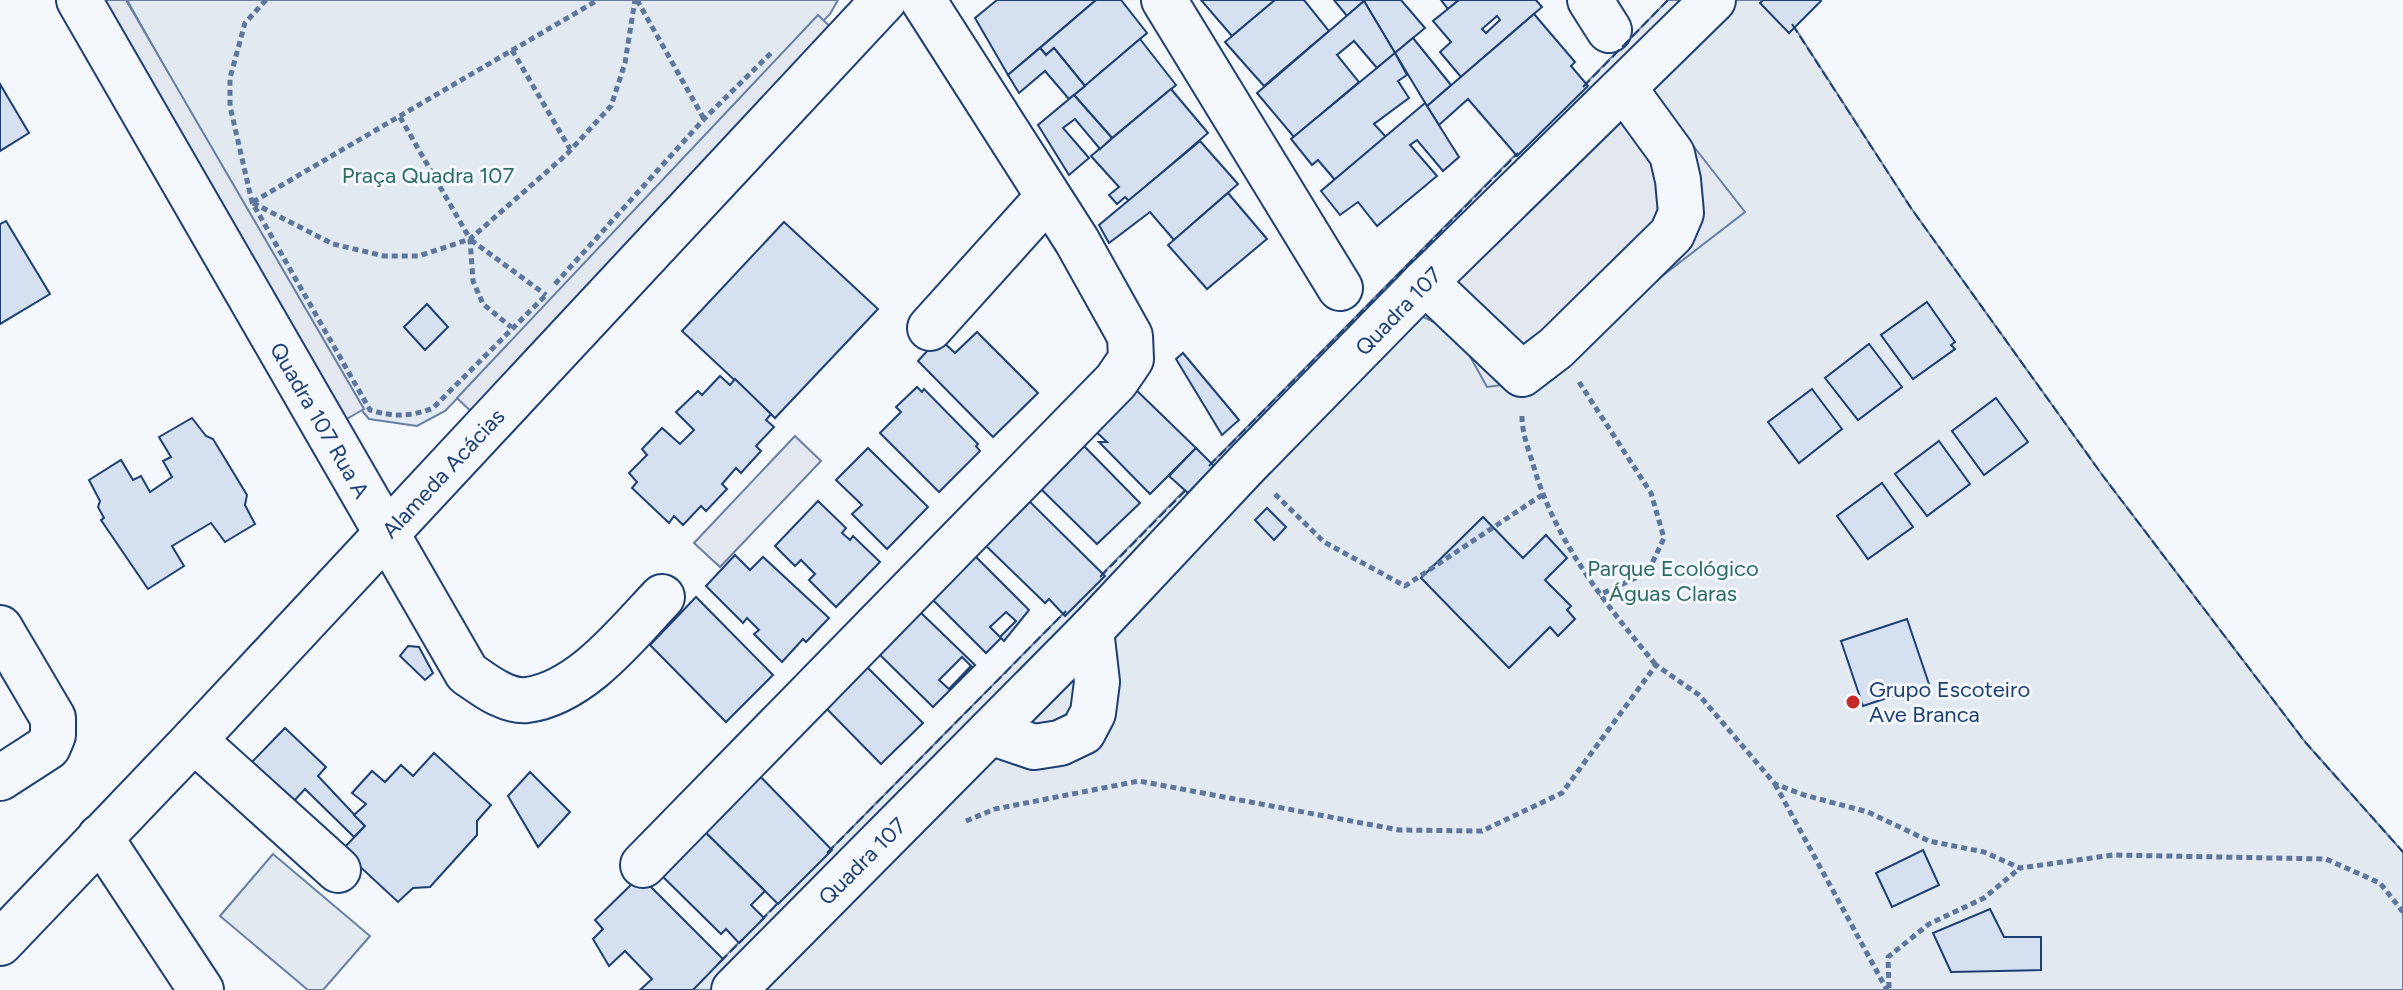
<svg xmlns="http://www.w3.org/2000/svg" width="2403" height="990" viewBox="0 0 2403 990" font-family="Figtree,sans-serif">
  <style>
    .green { fill: #e3e9f0; stroke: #687fa3; stroke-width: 2 }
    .parking { fill: #e3e8f0; stroke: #687fa3; stroke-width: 2 }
    .building { fill: #d5e0f0; stroke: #1d3f73; stroke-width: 2; fill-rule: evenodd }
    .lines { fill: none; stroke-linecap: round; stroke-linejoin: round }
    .minor-casing { stroke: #1d3f73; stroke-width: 48 }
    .path { stroke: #5e769c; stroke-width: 5; stroke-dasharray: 6 4; stroke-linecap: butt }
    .minor { stroke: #f4f7fb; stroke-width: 44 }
    .fence { stroke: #1d3f73; stroke-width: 2; stroke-dasharray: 10 4; stroke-linecap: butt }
    .poi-dot { fill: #c62828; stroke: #f4f7fb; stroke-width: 3 }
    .labels { text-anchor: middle; stroke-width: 6; stroke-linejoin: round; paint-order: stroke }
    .park-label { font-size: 22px; fill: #2c6c60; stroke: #f4f7fb }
    .street-label { font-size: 22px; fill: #1d3f73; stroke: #f4f7fb }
    .poi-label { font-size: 22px; fill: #1d3f73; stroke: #f4f7fb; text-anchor: start }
  </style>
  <rect width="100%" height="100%" fill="#f4f7fb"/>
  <g class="green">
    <path d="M 127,0 L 838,0 L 830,14 L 445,411 L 417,426 L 369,419 L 348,394 Z"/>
    <path d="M 1668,0 L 1777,0 L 1911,208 L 2103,476 L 2306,743 L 2403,852 L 2403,990 L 692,990 Z"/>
    <path d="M 273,854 L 370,936 L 323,990 L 308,990 L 220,916 Z"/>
  </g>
  <g class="parking">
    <path d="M 91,0 L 126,0 L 364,409 L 338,424 Z"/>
    <path d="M 818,15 L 840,36 L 479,419 L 457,398 Z"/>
    <path d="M 1648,88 L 1745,212 L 1525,382 L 1487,387 L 1457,333 L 1419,315 Z"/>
    <path d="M 795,436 L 821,461 L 720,567 L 694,543 Z"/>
  </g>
  <g class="building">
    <path d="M 997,0 L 1096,0 L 1008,75 L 975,18 Z"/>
    <path d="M 1096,0 L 1121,0 L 1147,33 L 1085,86 L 1054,48 L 1046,55 L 1040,48 Z"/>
    <path d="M 1201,0 L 1275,0 L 1232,36 Z"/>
    <path d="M 1275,0 L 1304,0 L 1329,31 L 1264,86 L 1225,42 Z"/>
    <path d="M 1334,0 L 1363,0 L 1364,1 L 1347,16 Z"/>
    <path d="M 1366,0 L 1401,0 L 1425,28 L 1395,53 L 1364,1 Z"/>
    <path d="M 1441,0 L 1459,0 L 1448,9 Z"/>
    <path d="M 1459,0 L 1536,0 L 1542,7 L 1461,77 L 1440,52 L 1451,42 L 1433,21 ZM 1497,16 L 1500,20 L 1486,33 L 1482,29 Z"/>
    <path d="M 1763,0 L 1820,0 L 1821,1 L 1789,33 L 1760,3 Z"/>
    <path d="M 1364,1 L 1395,53 L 1377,68 L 1354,41 L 1337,55 L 1359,82 L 1294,137 L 1257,93 Z"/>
    <path d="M 1534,14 L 1575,62 L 1571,66 L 1588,86 L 1517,156 L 1468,99 L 1439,125 L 1427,106 Z"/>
    <path d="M 1413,38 L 1451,85 L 1427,106 L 1395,53 Z"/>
    <path d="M 1140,39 L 1176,85 L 1112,138 L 1074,95 Z"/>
    <path d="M 1040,48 L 1046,55 L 1054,48 L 1085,86 L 1069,99 L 1045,71 L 1019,93 L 1008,75 Z"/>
    <path d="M 1395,53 L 1407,75 L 1398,81 L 1409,98 L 1374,124 L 1386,137 L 1335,180 L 1318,160 L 1312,165 L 1291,139 Z"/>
    <path d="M 0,84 L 29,133 L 0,151 Z"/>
    <path d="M 1171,89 L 1208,133 L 1129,201 L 1125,197 L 1117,204 L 1109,195 L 1119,187 L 1091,156 Z"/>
    <path d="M 1074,95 L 1112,138 L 1100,149 L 1075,119 L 1063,128 L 1089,158 L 1069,175 L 1038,125 Z"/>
    <path d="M 1425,103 L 1459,157 L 1443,171 L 1417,140 L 1410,145 L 1437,176 L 1377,226 L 1358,202 L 1340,215 L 1321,191 Z"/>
    <path d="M 1200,141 L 1238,184 L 1174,240 L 1150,212 L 1109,243 L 1099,225 Z"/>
    <path d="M 1228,193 L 1267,239 L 1207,289 L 1168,245 Z"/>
    <path d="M 6,221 L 50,294 L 0,324 L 0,224 Z"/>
    <path d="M 784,222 L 878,309 L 775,418 L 682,331 Z"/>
    <path d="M 1927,302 L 1955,342 L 1951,345 L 1955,349 L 1913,379 L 1881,335 Z"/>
    <path d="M 427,304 L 448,327 L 425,350 L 404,327 Z"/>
    <path d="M 977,332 L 1038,393 L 993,437 L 918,361 L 939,338 L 955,353 Z"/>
    <path d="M 1869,344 L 1902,387 L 1858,420 L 1825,378 Z"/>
    <path d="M 1183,353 L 1239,420 L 1222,435 L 1176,359 Z"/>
    <path d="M 720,376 L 730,385 L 735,379 L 771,414 L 766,420 L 774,427 L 756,446 L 761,451 L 741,473 L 736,468 L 722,484 L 727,489 L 706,511 L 701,506 L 683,525 L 674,516 L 669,523 L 632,488 L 637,482 L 629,473 L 647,455 L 642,449 L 662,428 L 680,444 L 694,430 L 676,412 L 698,391 L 702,395 Z"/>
    <path d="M 1131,385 L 1196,448 L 1150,494 L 1099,442 L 1107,442 L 1090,426 Z"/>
    <path d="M 917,387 L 922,392 L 924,389 L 978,444 L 976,446 L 980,451 L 939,492 L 880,433 L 901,412 L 896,407 Z"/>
    <path d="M 1812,389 L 1842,429 L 1799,463 L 1768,422 Z"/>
    <path d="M 1996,398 L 2028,442 L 1984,475 L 1952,431 Z"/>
    <path d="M 192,418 L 206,436 L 213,439 L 247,495 L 245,505 L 255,524 L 225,542 L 211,523 L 172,546 L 184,566 L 148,589 L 101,520 L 104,518 L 98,507 L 100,501 L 89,480 L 121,460 L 133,480 L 141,476 L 150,492 L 172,477 L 163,461 L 171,457 L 159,437 Z"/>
    <path d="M 1939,441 L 1970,484 L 1927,516 L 1895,474 Z"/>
    <path d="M 1083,445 L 1140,503 L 1097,544 L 1040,488 Z"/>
    <path d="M 868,448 L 928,507 L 887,549 L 852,514 L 862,505 L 836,480 Z"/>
    <path d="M 1196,448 L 1214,466 L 1188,493 L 1169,476 Z"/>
    <path d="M 1882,483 L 1913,527 L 1868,559 L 1837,516 Z"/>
    <path d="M 1024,496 L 1105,576 L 1065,616 L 1049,599 L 1045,603 L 980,540 Z"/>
    <path d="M 818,501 L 846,528 L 842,533 L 850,540 L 853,536 L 880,562 L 836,607 L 809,580 L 815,574 L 801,560 L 795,566 L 775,546 Z"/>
    <path d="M 1267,508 L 1286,527 L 1274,540 L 1255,520 Z"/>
    <path d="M 1483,517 L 1523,558 L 1546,535 L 1567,558 L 1545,580 L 1571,606 L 1567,610 L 1575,619 L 1558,636 L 1550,627 L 1509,668 L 1421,578 Z"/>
    <path d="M 971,552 L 1029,610 L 1004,641 L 1001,638 L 986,653 L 928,595 ZM 1006,612 L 1016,621 L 1000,637 L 990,627 Z"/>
    <path d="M 735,555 L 750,570 L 763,557 L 829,618 L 806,642 L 803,639 L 782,662 L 754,634 L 759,630 L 747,618 L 743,623 L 706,586 Z"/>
    <path d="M 696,597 L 773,675 L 726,722 L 650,645 Z"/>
    <path d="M 917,609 L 975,665 L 933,707 L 876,651 ZM 962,657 L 971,666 L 949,689 L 939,680 Z"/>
    <path d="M 1907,619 L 1929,684 L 1863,706 L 1841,641 Z"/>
    <path d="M 408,646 L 419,647 L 433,673 L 425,680 L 400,656 Z"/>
    <path d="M 861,661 L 923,723 L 881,764 L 820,702 Z"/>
    <path d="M 285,728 L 326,767 L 318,776 L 365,826 L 354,837 L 305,789 L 293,802 L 251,763 Z"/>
    <path d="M 434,753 L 491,805 L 477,821 L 477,835 L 430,887 L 413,888 L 398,902 L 342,850 L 365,826 L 354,815 L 366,804 L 352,793 L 372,771 L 385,782 L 401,765 L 413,776 Z"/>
    <path d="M 751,767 L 832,850 L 778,904 L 703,830 Z"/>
    <path d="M 530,772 L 570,812 L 538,847 L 508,796 Z"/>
    <path d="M 699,826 L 765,891 L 751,905 L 764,918 L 739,943 L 726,929 L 721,934 L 652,866 Z"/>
    <path d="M 1923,850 L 1939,885 L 1892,907 L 1876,873 Z"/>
    <path d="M 640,876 L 723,959 L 693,990 L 640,990 L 652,979 L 625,951 L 609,966 L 593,939 L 603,929 L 595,920 Z"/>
    <path d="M 1990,909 L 2004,937 L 2041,937 L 2041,970 L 1951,972 L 1933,933 Z"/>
  </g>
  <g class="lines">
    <g class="minor-casing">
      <g id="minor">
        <path d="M 79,0 L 467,673 C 483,684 505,702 527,700 C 581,693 627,634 662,597"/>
        <path d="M 1164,0 L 1340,288"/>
        <path d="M 1590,0 L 1609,30"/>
        <path d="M 1425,282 L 1522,374 L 1556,348 L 1672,234 L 1681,213 L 1678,180 L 1672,154 L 1624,88"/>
        <path d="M 930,328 L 1048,197"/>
        <path d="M 0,628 L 53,718 L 53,735 L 48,747 L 0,778"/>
        <path d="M 990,732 L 1034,747 L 1060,743 L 1083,732 L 1093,713 L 1097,682 L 1091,630"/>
        <path d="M 194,740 L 338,870"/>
        <path d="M 100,837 L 201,990"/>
        <path d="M 643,865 L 1116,381 L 1131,359 L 1130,336 L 1077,241 L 923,0"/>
        <path d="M 0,943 L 194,740 L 884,0"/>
        <path d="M 734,990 L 1091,630 L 1245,466 L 1425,282 L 1713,0"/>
      </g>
    </g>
    <g class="path">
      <path d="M 266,0 L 245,23 L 230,78 L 230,106 L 252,202 L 370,410 C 393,417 410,417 433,408 L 546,295"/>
      <path d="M 637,0 L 704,119"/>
      <path d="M 512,50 L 570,149"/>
      <path d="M 400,117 L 470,239 L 473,281 L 483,304 L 511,327"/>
      <path d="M 253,202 L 598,0"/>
      <path d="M 253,203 L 333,244 L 384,256 L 419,256 L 470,239 L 567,154 L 611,106 L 625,63 L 635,0"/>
      <path d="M 471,240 L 546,295"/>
      <path d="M 555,284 L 704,119 L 772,52"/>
      <path d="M 1579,382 L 1651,493 L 1664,538 L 1648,572 L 1599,595"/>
      <path d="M 1522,416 C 1522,433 1528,448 1533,464 C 1555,542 1605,603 1656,665"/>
      <path d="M 1275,494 L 1324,542 L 1405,586 L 1542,495"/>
      <path d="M 1775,784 L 1887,990"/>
      <path d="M 966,821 L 995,809 L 1139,781 L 1399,830 L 1482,831 L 1562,793 L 1656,665 L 1699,695 L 1775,784 L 1804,795 L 1868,812 L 1929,841 L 1984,852 L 2020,868 L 2113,855 L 2326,859 L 2380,883 L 2403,912"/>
      <path d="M 1889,988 L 1888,957 L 1929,924 L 1984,898 L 2020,868"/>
    </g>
    <use href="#minor" class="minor"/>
    <g class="fence">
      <path d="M 1792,24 L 1911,208 L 2103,476 L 2306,743 L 2403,852"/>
      <path d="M 1583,87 L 1668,0"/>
      <path d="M 1209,466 L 1518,153"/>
      <path d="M 1100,577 L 1187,489"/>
      <path d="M 827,853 L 1066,611"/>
      <path d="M 760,922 L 779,902"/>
      <path d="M 720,962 L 743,939"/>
    </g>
  </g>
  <circle class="poi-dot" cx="1853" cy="702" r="8"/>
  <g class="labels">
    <g class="park-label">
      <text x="428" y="183">Praça Quadra 107</text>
      <text x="1673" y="576">Parque Ecológico<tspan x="1673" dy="25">Águas Claras</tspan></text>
    </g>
    <g class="street-label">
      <text transform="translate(1398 311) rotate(-46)" y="8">Quadra 107</text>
      <text transform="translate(320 420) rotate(60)" y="8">Quadra 107 Rua A</text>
      <text transform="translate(443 473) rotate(-47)" y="8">Alameda Acácias</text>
      <text transform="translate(862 861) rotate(-45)" y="8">Quadra 107</text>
    </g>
    <g class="poi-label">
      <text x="1869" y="697">Grupo Escoteiro<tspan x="1869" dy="25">Ave Branca</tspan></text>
    </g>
  </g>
</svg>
